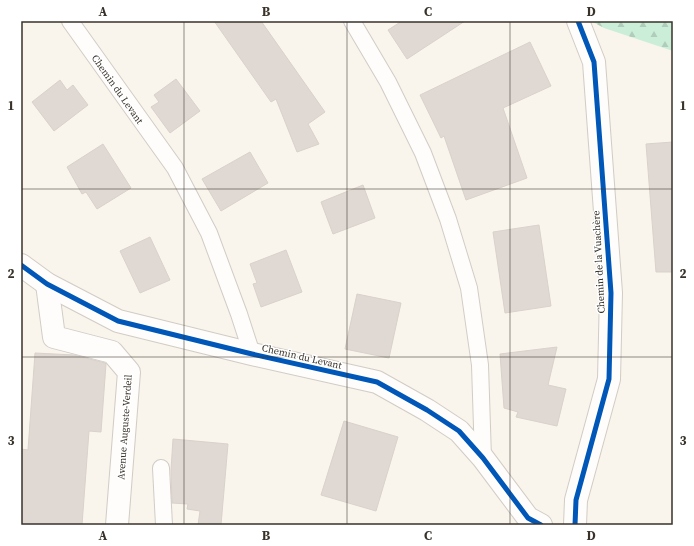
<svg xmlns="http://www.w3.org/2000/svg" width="694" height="546" viewBox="0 0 694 546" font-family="'Source Serif 4',serif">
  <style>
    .forest { fill: url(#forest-firs) }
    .building { fill: #e0d9d3; stroke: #d9d1cb }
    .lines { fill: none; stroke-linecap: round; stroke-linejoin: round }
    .service-casing { stroke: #d1ccc4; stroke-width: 18 }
    .minor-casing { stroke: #d1ccc4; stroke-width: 24 }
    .service { stroke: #fefdfc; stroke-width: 16 }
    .minor { stroke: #fefdfc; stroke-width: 22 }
    .cycleway-casing { stroke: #fff; stroke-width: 8 }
    .cycleway { stroke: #0057b8; stroke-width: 5 }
    .grid { fill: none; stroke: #38322a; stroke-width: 1; stroke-opacity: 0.55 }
    .labels { text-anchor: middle; stroke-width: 3; stroke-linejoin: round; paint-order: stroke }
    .street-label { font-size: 10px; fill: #38322a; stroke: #fff }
    .neatline { fill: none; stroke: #38322a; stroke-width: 1.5 }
    .grid-label { font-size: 13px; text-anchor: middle; font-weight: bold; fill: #38322a }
  </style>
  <defs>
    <pattern id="forest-firs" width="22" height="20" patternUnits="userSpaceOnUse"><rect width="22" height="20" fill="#cbeed8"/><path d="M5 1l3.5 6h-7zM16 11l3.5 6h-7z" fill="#afcdba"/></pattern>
  </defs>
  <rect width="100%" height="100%" fill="#f9f4ec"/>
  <path class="forest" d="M 591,21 L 673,21 L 673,51 L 604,28 Z"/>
  <g class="building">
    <path d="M 214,21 L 261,21 L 325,112 L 308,124 L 319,144 L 297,152 L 276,99 L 271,102 Z"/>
    <path d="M 402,21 L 465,21 L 407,59 L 388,30 Z"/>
    <path d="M 530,42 L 551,86 L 503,108 L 527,178 L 466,200 L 444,136 L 441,138 L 420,95 Z"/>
    <path d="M 176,79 L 200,111 L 170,133 L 151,107 L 159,102 L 154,95 Z"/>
    <path d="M 60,80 L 67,90 L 73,85 L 88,105 L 54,131 L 32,102 Z"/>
    <path d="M 673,142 L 673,272 L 656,272 L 646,144 Z"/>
    <path d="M 103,144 L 131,188 L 97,209 L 86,192 L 82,194 L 67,167 Z"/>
    <path d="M 250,152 L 268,183 L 221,211 L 202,179 Z"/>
    <path d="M 363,185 L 375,218 L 333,234 L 321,202 Z"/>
    <path d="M 539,225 L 551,306 L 505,313 L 493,232 Z"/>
    <path d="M 150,237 L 170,280 L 140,293 L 120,251 Z"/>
    <path d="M 286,250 L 302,292 L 261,307 L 253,284 L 257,283 L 250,264 Z"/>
    <path d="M 357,294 L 401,303 L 389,358 L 345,349 Z"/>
    <path d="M 557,347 L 548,385 L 566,389 L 557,426 L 516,417 L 518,412 L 504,408 L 500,354 Z"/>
    <path d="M 35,353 L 74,355 L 105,363 L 106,364 L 101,432 L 89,431 L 82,525 L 21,525 L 21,449 L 28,450 Z"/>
    <path d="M 344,421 L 398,437 L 376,511 L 321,495 Z"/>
    <path d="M 173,439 L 228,444 L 221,525 L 198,525 L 200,511 L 187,509 L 188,504 L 172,503 L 171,470 Z"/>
  </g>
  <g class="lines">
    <g class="service-casing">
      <g id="service">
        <path d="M 70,21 L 175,168 L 209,233 L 239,314 L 252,354"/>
        <path d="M 352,21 L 388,82 L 423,153 L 448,219 L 469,288 L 480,365 L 483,458"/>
        <path d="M 161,468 L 164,525"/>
      </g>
    </g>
    <g class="minor-casing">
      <g id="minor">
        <path d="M 21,265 L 47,284 L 118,321 L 252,354 L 377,382 L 427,410 L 459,431 L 483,458 L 528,518 L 541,525"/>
        <path d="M 47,284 L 54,337 L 112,352 L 129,372 L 117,525"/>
        <path d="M 575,525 L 576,500 L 609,379 L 611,293 L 594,62 L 578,21"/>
      </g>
    </g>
    <use href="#service" class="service"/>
    <use href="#minor" class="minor"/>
    <g class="cycleway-casing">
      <g id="cycleway">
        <path d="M 21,265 L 47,284 L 118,321 L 252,354 L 377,382 L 427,410 L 459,431 L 483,458 L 528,518 L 541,525"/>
        <path d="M 575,525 L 576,500 L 609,379 L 611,293 L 594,62 L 578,21"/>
      </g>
    </g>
    <use href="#cycleway" class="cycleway"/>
  </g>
  <path class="grid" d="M 184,21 L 184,525M 347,21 L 347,525M 510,21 L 510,525M 21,189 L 673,189M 21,357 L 673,357"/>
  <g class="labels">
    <g class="street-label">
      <text transform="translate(118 89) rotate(55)" y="4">Chemin du Levant</text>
      <text transform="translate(598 262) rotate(-93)" y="4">Chemin de la Vuachère</text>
      <text transform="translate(302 356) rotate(13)" y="4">Chemin du Levant</text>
      <text transform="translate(124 427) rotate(-86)" y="4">Avenue Auguste-Verdeil</text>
    </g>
  </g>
  <rect width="694" height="546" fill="none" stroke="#ffffff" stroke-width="44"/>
  <rect x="22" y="22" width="650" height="502" class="neatline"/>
  <g class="grid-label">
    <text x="103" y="16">A</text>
    <text x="266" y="16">B</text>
    <text x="428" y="16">C</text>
    <text x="591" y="16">D</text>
    <text x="11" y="110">1</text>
    <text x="683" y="110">1</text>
    <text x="11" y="278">2</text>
    <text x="683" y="278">2</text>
    <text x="11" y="445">3</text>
    <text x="683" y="445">3</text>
    <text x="103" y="540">A</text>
    <text x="266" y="540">B</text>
    <text x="428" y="540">C</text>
    <text x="591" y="540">D</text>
  </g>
</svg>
